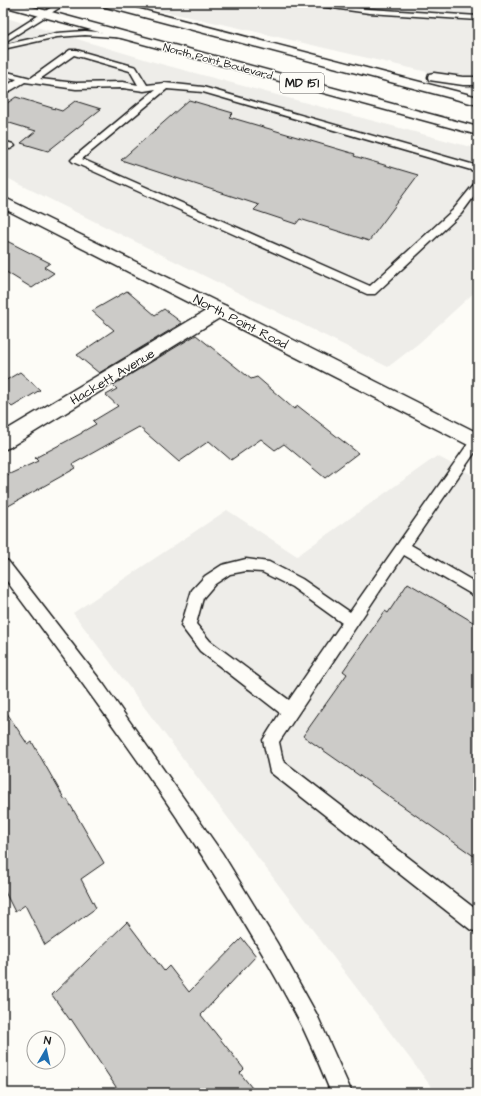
<svg xmlns="http://www.w3.org/2000/svg" width="481" height="1096" viewBox="0 0 481 1096" font-family="'Architects Daughter',sans-serif">
  <style>
    .built { fill: #eeede9 }
    .building { fill: #cccbc8; stroke: #1c1c1c }
    .lines { fill: none; stroke-linecap: round; stroke-linejoin: round }
    .service-casing { stroke: #1c1c1c; stroke-width: 3 }
    .minor-casing { stroke: #1c1c1c; stroke-width: 3 }
    .tertiary-casing { stroke: #1c1c1c; stroke-width: 3 }
    .primary-casing { stroke: #1c1c1c; stroke-width: 3 }
    .service { fill: #fdfcf7; fill-rule: evenodd }
    .minor { fill: #fdfcf7; fill-rule: evenodd }
    .tertiary { fill: #fdfcf7; fill-rule: evenodd }
    .primary { fill: #fdfcf7; fill-rule: evenodd }
    .labels { text-anchor: middle; stroke-width: 3; stroke-linejoin: round; paint-order: stroke }
    .far-street-label { font-size: 11px; fill: #1c1c1c; stroke: #fdfcf7 }
    .shield { fill: #fdfcf7; stroke: #605f5e; stroke-width: 1 }
    .shield-label { font-size: 12px; font-weight: bold; fill: #1c1c1c }
    .street-label { font-size: 13px; fill: #1c1c1c; stroke: #fdfcf7 }
  </style>
  <rect width="100%" height="100%" fill="#fdfcf7"/>
  <filter id="ink" filterUnits="userSpaceOnUse"><feTurbulence type="fractalNoise" baseFrequency=".025" numOctaves="2"/><feDisplacementMap in="SourceGraphic" scale="8" xChannelSelector="R" yChannelSelector="G"/><feConvolveMatrix kernelMatrix="1 2 1 2 8 2 1 2 1" color-interpolation-filters="sRGB"/></filter>
  <g filter="url(#ink)">
    <g class="built">
      <path d="M 135,3 L 478,3 L 478,91 L 466,88 L 440,75 L 231,26 L 161,11 Z"/>
      <path d="M 3,17 L 161,64 L 478,149 L 478,289 L 419,343 L 388,367 L 3,176 Z"/>
      <path d="M 437,456 L 478,478 L 478,1093 L 436,1093 L 73,613 L 227,510 L 297,556 Z"/>
    </g>
    <g class="building">
      <path d="M 16,97 L 62,111 L 75,101 L 101,109 L 48,151 L 21,143 L 36,131 L 3,121 L 3,106 Z"/>
      <path d="M 189,100 L 233,113 L 229,117 L 355,154 L 354,156 L 418,175 L 369,241 L 300,219 L 296,224 L 254,210 L 259,205 L 121,160 Z"/>
      <path d="M 3,239 L 50,263 L 44,267 L 54,273 L 32,288 L 3,270 Z"/>
      <path d="M 127,291 L 155,315 L 164,309 L 182,323 L 99,373 L 77,355 L 114,330 L 92,311 Z"/>
      <path d="M 196,335 L 251,379 L 257,377 L 294,409 L 298,406 L 358,453 L 325,478 L 284,444 L 275,450 L 261,439 L 231,460 L 209,441 L 179,462 L 139,427 L 73,464 L 76,468 L 3,509 L 3,477 L 38,461 L 35,458 L 82,433 L 82,432 L 96,424 L 93,421 L 118,406 L 106,395 L 117,389 L 113,385 Z"/>
      <path d="M 20,372 L 40,390 L 12,407 L 3,398 L 3,382 Z"/>
      <path d="M 408,583 L 478,625 L 478,859 L 303,736 L 347,674 L 343,671 L 385,611 L 388,613 Z"/>
      <path d="M 3,707 L 28,745 L 32,742 L 65,800 L 67,799 L 104,863 L 81,879 L 96,908 L 45,945 L 25,905 L 15,912 L 3,888 Z"/>
      <path d="M 127,922 L 164,971 L 169,966 L 189,992 L 242,938 L 256,956 L 201,1015 L 244,1069 L 240,1073 L 256,1093 L 120,1093 L 71,1019 L 70,1020 L 52,995 Z"/>
    </g>
    <g class="lines">
      <g class="service-casing">
        <g id="service">
          <path d="M 58,3 L 67,3 L 3,43 L 3,38 Z"/>
          <path d="M 118,3 L 127,3 L 141,12 L 137,14 L 134,14 Z"/>
          <path d="M 307,3 L 327,3 L 369,9 L 478,16 L 478,20 L 369,13 L 311,5 Z"/>
          <path d="M 85,31 L 126,34 L 130,36 L 126,38 L 85,35 L 57,37 L 3,49 L 3,45 L 57,33 Z"/>
          <path d="M 70,50 L 76,50 L 136,67 L 147,85 L 165,83 L 203,87 L 478,166 L 478,172 L 234,101 L 203,92 L 167,89 L 82,159 L 370,286 L 453,210 L 475,183 L 478,182 L 478,191 L 461,214 L 375,294 L 367,294 L 73,162 L 71,160 L 73,158 L 156,89 L 144,91 L 123,88 L 76,89 L 25,82 L 3,95 L 3,88 L 17,79 L 3,76 L 3,71 L 31,78 ZM 74,55 L 130,71 L 138,85 L 123,82 L 76,83 L 40,79 Z"/>
          <path d="M 3,141 L 13,144 L 15,146 L 10,149 L 3,147 Z"/>
          <path d="M 476,436 L 478,437 L 478,448 L 411,545 L 478,584 L 478,598 L 404,555 L 279,742 L 283,761 L 478,911 L 478,932 L 471,930 L 270,772 L 263,740 L 280,713 L 200,651 L 181,626 L 192,590 L 205,576 L 222,565 L 246,559 L 269,562 L 302,579 L 350,612 L 472,438 ZM 246,571 L 262,572 L 292,587 L 342,623 L 289,700 L 210,641 L 196,624 L 203,598 L 215,584 L 230,574 Z"/>
          <path d="M 3,559 L 8,561 L 104,685 L 222,853 L 277,943 L 317,1015 L 352,1093 L 331,1093 C 322,1071 313,1049 303,1028 C 220,867 111,721 3,576 Z"/>
        </g>
      </g>
      <g class="minor-casing">
        <path id="minor" d="M 220,304 L 226,306 L 229,310 L 226,314 L 10,447 L 3,450 L 3,432 L 214,306 Z"/>
      </g>
      <g class="tertiary-casing">
        <path id="tertiary" d="M 3,197 L 226,306 L 478,433 L 478,450 L 3,208 Z"/>
      </g>
      <g class="primary-casing">
        <g id="primary">
          <path d="M 3,3 L 18,3 L 478,127 L 478,135 L 3,6 Z"/>
          <path d="M 96,3 L 116,3 L 478,97 L 478,105 L 98,5 Z"/>
          <path d="M 434,73 L 463,77 L 478,77 L 478,85 L 463,85 L 429,80 L 428,77 L 429,74 Z"/>
        </g>
      </g>
      <use href="#service" class="service"/>
      <use href="#minor" class="minor"/>
      <use href="#tertiary" class="tertiary"/>
      <use href="#primary" class="primary"/>
    </g>
  </g>
  <g class="labels">
    <g class="far-street-label">
      <text transform="translate(218 61) rotate(15)" y="4">North Point Boulevard</text>
    </g>
    <rect class="shield" x="280" y="73" width="44" height="20" rx="3"/>
    <g class="shield-label">
      <text x="302" y="87">MD 151</text>
    </g>
    <g class="street-label">
      <text transform="translate(241 321) rotate(27)" y="5">North Point Road</text>
      <text transform="translate(112 376) rotate(-31)" y="5">Hackett Avenue</text>
    </g>
  </g>
  <rect width="481" height="1096" fill="none" stroke="#fdfcf7" stroke-width="16"/>
  <rect x="8" y="8" width="465" height="1080" fill="none" stroke="#1c1c1c" stroke-width="1.5" filter="url(#ink)"/>
  <g transform="translate(46 1050) rotate(9)"><circle r="19" fill="#fdfcf7" stroke="#a3a29f"/>
  <path d="M0-3L7 15L0 10L-7 15Z" fill="#1f6fb2"/>
  <text y="-6" font-size="11" font-weight="bold" text-anchor="middle" fill="#1c1c1c">N</text>
  </g>
</svg>
